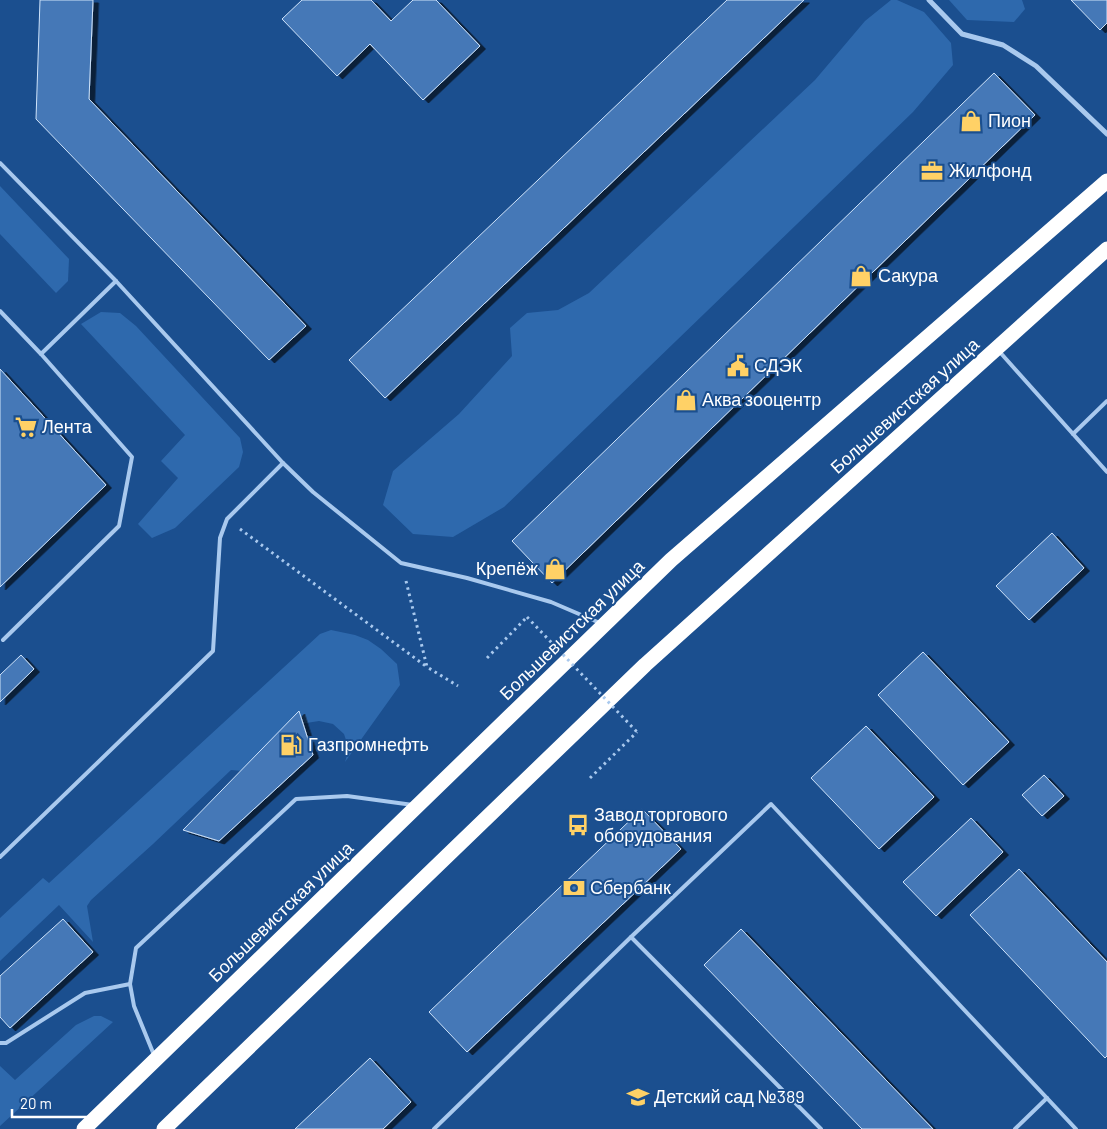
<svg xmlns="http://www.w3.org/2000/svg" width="1107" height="1129" viewBox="0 0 1107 1129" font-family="Barlow,sans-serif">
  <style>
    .green { fill: #2e69ad }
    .building { fill: #4478b7; stroke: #cfe3fa; filter: url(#shadow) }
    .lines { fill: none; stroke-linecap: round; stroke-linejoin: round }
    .path { stroke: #a9c9ee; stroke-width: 3; stroke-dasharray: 2.5 4; stroke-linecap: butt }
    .lane { stroke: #a9c9ee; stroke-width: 4 }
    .street { stroke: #a9c9ee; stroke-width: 5 }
    .highway { stroke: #fff; stroke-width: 15 }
    .path-bridge { stroke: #a9c9ee; stroke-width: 3; stroke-dasharray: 2.5 4; stroke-linecap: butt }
    .labels { text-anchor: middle; stroke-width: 4; stroke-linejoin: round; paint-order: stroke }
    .poi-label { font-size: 18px; fill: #fff; stroke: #1b4f8f; text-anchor: start }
    .street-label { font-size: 18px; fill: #fff; stroke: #1b4f8f }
  </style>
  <defs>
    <filter id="shadow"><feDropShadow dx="5.5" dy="3" stdDeviation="0" flood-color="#0009"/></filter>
  </defs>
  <rect width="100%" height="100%" fill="#1b4f8f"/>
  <g class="green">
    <path d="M 891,0 L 897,0 L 924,12 L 951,43 L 953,65 L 913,112 L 504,507 L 453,537 L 413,534 L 383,505 L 393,471 L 459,414 L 512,356 L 510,328 L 527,313 L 558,310 L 589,293 L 815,80 L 865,21 Z"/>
    <path d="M 949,0 L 1022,0 L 1025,9 L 1014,22 L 967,20 Z"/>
    <path d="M 0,186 L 69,259 L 68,281 L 56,293 L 0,234 Z"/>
    <path d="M 101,312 L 120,313 L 136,326 L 240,438 L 243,452 L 239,467 L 175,528 L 152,538 L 138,524 L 178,478 L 161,461 L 185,435 L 81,324 Z"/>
    <path d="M 331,630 L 355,635 L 368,640 L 381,649 L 397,664 L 400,685 L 345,762 L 349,749 L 344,734 L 333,724 L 319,721 L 287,726 L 243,771 L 231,770 L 153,844 L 91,900 L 87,906 L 93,942 L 59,905 L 0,961 L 0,918 L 43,878 L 49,883 L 320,634 Z"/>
    <path d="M 94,1016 L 101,1016 L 113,1022 L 0,1126 L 0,1066 L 15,1080 L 76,1025 Z"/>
  </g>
  <g class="building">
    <path d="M 40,0 L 93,0 L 89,99 L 306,326 L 269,360 L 36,119 Z"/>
    <path d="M 302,0 L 371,0 L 391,21 L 413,0 L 436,0 L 480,46 L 423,100 L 370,44 L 337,76 L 282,19 Z"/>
    <path d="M 727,0 L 804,0 L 385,398 L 349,360 Z"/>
    <path d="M 1071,0 L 1107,0 L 1107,23 L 1100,30 Z"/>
    <path d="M 994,73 L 1035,115 L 552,583 L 512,541 Z"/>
    <path d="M 0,369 L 106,485 L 0,587 Z"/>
    <path d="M 1052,533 L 1084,568 L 1029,620 L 996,586 Z"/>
    <path d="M 923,652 L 1009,742 L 963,785 L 878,695 Z"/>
    <path d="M 21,655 L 34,669 L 0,702 L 0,675 Z"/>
    <path d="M 299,711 L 313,755 L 219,841 L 183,830 Z"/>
    <path d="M 866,726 L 934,797 L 879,849 L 811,778 Z"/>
    <path d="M 1044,775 L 1064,796 L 1042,816 L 1022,795 Z"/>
    <path d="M 642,809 L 681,849 L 467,1052 L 429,1012 Z"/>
    <path d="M 971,818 L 1003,852 L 936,916 L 903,882 Z"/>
    <path d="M 1019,869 L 1107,962 L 1107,1056 L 1105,1058 L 970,915 Z"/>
    <path d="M 63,919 L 93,952 L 10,1028 L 0,1017 L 0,976 Z"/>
    <path d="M 741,929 L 933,1129 L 862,1129 L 704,965 Z"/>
    <path d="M 370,1058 L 411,1102 L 383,1129 L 295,1129 Z"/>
  </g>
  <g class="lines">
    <g class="path">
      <path d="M 240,529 L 427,667"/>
      <path d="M 406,581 L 427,667 L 458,686"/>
      <path d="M 487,658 L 527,617"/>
      <path d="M 590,778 L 637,732"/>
    </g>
    <g class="lane">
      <path d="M 0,163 L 116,281 L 283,463 L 313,492 L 401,563 L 467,578 L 551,602 L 600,623"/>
      <path d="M 0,311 L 41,354"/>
      <path d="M 998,350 L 1107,472"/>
      <path d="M 1073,434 L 1107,401"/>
      <path d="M 3,640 L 119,526 L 132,457 L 41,354 L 116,281"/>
      <path d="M 0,857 L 213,651 L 220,538 L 227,519 L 283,463"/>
      <path d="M 0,1043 L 6,1043 L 85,993 L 130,984"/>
      <path d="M 154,1055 L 134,1006 L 130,984 L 136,948 L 296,799 L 347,796 L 413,805"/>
      <path d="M 434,1129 L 631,937"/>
      <path d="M 821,1129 L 631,937 L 771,804 L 1076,1129"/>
      <path d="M 1015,1129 L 1047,1098"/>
    </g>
    <path class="street" d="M 929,0 L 962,34 L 1003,45 L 1036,66 L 1107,134"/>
    <g class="highway">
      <path d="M 84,1129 L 671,560 L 1107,181"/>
      <path d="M 164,1129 L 645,665 L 1107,249"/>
    </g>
    <path class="path-bridge" d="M 527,617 L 637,732"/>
  </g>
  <defs>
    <g id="shop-bare" transform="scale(1.725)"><path d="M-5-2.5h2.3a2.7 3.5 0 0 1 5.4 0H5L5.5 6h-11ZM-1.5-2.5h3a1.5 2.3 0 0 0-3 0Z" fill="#ffd166" stroke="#1b4f8f" stroke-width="2.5" paint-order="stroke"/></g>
    <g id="office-bare" transform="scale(1.725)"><path d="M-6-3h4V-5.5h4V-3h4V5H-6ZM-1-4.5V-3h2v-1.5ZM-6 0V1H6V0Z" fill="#ffd166" stroke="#1b4f8f" stroke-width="2.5" paint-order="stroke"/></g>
    <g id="civic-bare" transform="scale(1.725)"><path d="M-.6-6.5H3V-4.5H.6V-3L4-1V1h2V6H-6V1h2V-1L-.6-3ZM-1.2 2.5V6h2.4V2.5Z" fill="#ffd166" stroke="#1b4f8f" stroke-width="2.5" paint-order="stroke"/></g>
    <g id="supermarket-bare" transform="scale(1.725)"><path d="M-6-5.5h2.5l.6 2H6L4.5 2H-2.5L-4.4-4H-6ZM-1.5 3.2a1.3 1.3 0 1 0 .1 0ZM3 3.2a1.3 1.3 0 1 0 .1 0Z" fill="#ffd166" stroke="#1b4f8f" stroke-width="2.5" paint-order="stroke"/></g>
    <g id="fuel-bare" transform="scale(1.725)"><path d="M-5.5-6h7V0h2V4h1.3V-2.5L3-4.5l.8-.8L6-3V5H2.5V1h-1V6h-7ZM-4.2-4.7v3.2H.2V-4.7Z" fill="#ffd166" stroke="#1b4f8f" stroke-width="2.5" paint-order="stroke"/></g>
    <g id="bus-bare" transform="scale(1.725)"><path d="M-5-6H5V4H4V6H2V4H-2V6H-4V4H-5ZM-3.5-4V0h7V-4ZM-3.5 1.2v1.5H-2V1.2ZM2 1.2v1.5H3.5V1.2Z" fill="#ffd166" stroke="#1b4f8f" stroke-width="2.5" paint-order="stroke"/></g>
    <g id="bank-bare" transform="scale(1.725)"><path d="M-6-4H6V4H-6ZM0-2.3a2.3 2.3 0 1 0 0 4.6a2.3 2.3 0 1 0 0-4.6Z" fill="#ffd166" stroke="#1b4f8f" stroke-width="2.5" paint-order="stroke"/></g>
    <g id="school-bare" transform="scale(1.725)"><path d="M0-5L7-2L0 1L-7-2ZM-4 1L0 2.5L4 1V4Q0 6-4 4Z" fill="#ffd166" stroke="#1b4f8f" stroke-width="2.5" paint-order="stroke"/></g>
  </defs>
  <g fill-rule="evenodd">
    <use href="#shop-bare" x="971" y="121"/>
    <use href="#office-bare" x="932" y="171"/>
    <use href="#shop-bare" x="861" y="276"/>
    <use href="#civic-bare" x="738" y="366"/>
    <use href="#shop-bare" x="686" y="400"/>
    <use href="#supermarket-bare" x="26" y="427"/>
    <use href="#shop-bare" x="555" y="569"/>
    <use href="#fuel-bare" x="291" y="745"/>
    <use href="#bus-bare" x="578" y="825"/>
    <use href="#bank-bare" x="574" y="888"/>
    <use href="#school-bare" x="638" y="1097"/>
  </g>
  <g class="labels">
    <g class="poi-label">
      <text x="988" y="127">Пион</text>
      <text x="949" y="177">Жилфонд</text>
      <text x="878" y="282">Сакура</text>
      <text x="754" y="372">СДЭК</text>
      <text x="702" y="406">Аква зооцентр</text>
      <text x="42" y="433">Лента</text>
      <text x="538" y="575" text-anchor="end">Крепёж</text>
      <text x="308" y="751">Газпромнефть</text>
      <text x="594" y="821">Завод торгового<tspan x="594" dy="21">оборудования</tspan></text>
      <text x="590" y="894">Сбербанк</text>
      <text x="654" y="1103">Детский сад №389</text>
    </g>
    <g class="street-label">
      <text transform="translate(905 406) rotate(-42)" y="6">Большевистская улица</text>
      <text transform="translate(572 630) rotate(-44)" y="6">Большевистская улица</text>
      <text transform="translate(281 912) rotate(-44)" y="6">Большевистская улица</text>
    </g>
  </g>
  <path d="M12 1109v8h84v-8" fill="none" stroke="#ffffff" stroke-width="2.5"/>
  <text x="20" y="1109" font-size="15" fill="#ffffff" stroke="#1b4f8f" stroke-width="4" paint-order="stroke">20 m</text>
</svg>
